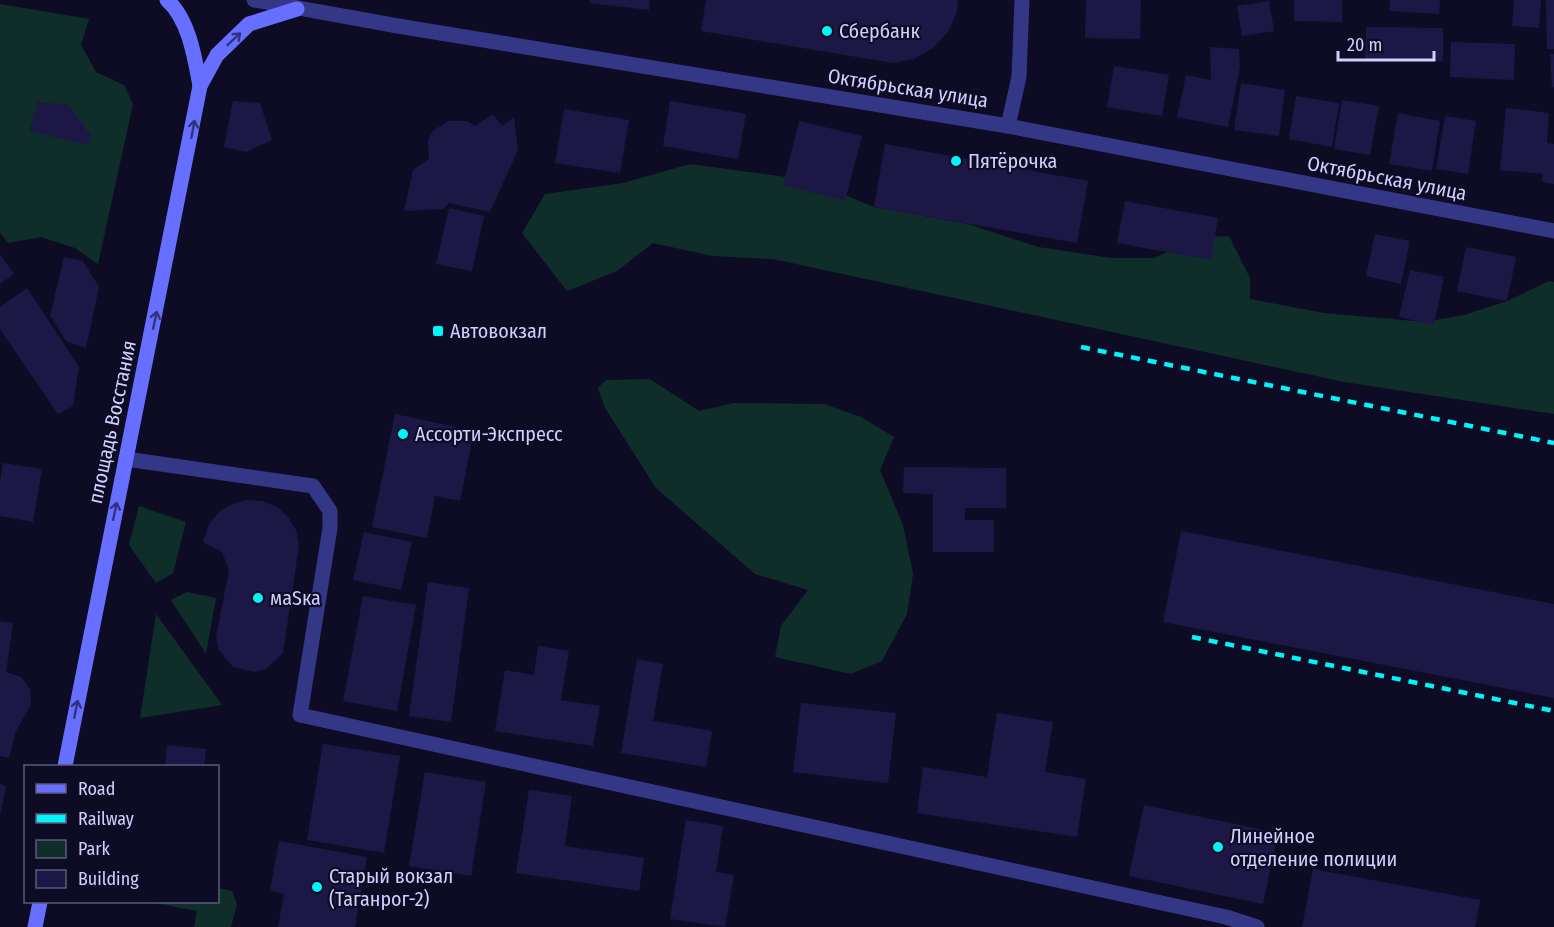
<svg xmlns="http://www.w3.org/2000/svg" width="1554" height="927" viewBox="0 0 1554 927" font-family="'Fira Sans Condensed',sans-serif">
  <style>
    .green { fill: #0f2e2a }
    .building { fill: #1d1746 }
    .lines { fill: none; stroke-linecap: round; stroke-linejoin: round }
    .minor { stroke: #343786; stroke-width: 15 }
    .tertiary { stroke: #343786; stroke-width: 15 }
    .secondary { stroke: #666fff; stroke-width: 15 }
    .rail { stroke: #00f5fa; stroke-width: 4.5; stroke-dasharray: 9 8; stroke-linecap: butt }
    .oneway { stroke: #31347c }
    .poi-dot { fill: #00f5fa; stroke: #0e0c24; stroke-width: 2 }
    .labels { text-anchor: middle; stroke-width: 4.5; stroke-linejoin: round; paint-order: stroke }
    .poi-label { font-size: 20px; fill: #d0cfff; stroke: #0e0c24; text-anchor: start }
    .street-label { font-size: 20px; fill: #d0cfff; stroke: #0e0c24 }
  </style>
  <rect width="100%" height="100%" fill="#0e0c24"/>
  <g class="green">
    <path d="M 0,4 L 89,19 L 81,45 L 96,72 L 124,85 L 133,104 L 98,264 L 75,248 L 41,237 L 8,243 L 0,233 Z"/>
    <path d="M 690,164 L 808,180 L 874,207 L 968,224 L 1038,247 L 1111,258 L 1154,258 L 1200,237 L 1229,236 L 1250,278 L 1250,299 L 1324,313 L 1425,322 L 1464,315 L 1507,301 L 1549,281 L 1554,282 L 1554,414 L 1344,382 L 773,259 L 712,256 L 653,243 L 617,271 L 567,291 L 522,233 L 545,194 L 623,183 Z"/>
    <path d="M 650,379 L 699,411 L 734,403 L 824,404 L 861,417 L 894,437 L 880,470 L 903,525 L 913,574 L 907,614 L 882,661 L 851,674 L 775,657 L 781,626 L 808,590 L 755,574 L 656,488 L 605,408 L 598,388 L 606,380 Z"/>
    <path d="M 139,506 L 186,522 L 173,573 L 156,583 L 129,545 Z"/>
    <path d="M 187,592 L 216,598 L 206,654 L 171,600 Z"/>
    <path d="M 156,614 L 222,705 L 140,718 Z"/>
    <path d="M 218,888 L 232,891 L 237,904 L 231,927 L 194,927 L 197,911 L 149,902 L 218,902 Z"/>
  </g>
  <g class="building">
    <path d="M 590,0 L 650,0 L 649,10 L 590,3 Z"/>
    <path d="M 706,0 L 958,0 L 957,12 L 948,32 L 933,48 L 914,59 L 893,63 L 701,31 Z"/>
    <path d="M 1086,0 L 1141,0 L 1140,39 L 1085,38 Z"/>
    <path d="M 1294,0 L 1342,0 L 1342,22 L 1294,21 Z"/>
    <path d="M 1390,0 L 1440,0 L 1439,14 L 1389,11 Z"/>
    <path d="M 1514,0 L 1541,0 L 1539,28 L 1512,26 Z"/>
    <path d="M 1546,0 L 1554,0 L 1554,49 L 1547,49 Z"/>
    <path d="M 1269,1 L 1274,31 L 1242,36 L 1237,6 Z"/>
    <path d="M 1366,27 L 1443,28 L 1443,61 L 1365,60 Z"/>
    <path d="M 1451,42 L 1515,44 L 1514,80 L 1450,77 Z"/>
    <path d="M 1210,47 L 1239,49 L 1240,67 L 1228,127 L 1177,117 L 1186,75 L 1211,80 Z"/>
    <path d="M 1550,54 L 1554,54 L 1554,87 L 1552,88 Z"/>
    <path d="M 1114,66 L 1169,75 L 1162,116 L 1107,107 Z"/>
    <path d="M 1241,83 L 1285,90 L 1279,136 L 1234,130 Z"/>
    <path d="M 1296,96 L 1339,103 L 1332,147 L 1289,139 Z"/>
    <path d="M 1342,100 L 1379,106 L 1370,155 L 1334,149 Z"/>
    <path d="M 233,101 L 260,103 L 272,140 L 246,152 L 224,147 Z"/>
    <path d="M 670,101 L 746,114 L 738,159 L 663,146 Z"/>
    <path d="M 38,102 L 69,105 L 91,136 L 88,145 L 29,131 Z"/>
    <path d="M 1506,108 L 1549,113 L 1547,143 L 1554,144 L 1554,184 L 1542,182 L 1543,174 L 1500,170 Z"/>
    <path d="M 564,109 L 629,120 L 620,173 L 555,163 Z"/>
    <path d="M 1398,113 L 1440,121 L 1432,171 L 1389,164 Z"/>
    <path d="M 493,114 L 502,126 L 514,117 L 518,150 L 490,212 L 449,203 L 443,209 L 404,211 L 413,170 L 429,159 L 428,140 L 433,131 L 448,121 L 467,121 L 475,126 Z"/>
    <path d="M 1445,116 L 1476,121 L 1468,174 L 1436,169 Z"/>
    <path d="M 799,121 L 862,136 L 845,201 L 783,185 Z"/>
    <path d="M 885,144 L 1088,181 L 1077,243 L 874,207 Z"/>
    <path d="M 1125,201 L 1218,218 L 1211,260 L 1117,243 Z"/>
    <path d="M 449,208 L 484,216 L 472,271 L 436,264 Z"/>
    <path d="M 1375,234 L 1410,241 L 1401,284 L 1366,276 Z"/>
    <path d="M 1466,247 L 1516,257 L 1507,301 L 1457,291 Z"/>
    <path d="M 0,254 L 14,274 L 0,284 Z"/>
    <path d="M 64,257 L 83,261 L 99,287 L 86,348 L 66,341 L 50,316 Z"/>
    <path d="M 1410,270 L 1444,277 L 1434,325 L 1399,317 Z"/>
    <path d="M 27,288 L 79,367 L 73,406 L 58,414 L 0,329 L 0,307 Z"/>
    <path d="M 395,414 L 474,431 L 460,501 L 435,496 L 427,538 L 372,527 Z"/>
    <path d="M 3,463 L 42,469 L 33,522 L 0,516 L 0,482 Z"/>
    <path d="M 904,467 L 1006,468 L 1006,508 L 965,508 L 965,520 L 994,520 L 994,552 L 933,552 L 933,494 L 903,493 Z"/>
    <path d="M 247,500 L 262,501 L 277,507 L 288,517 L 296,530 L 299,545 L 283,653 L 266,669 L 255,672 L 233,667 L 218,649 L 216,637 L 229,570 L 222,552 L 203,542 L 209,524 L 219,512 L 232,504 Z"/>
    <path d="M 1181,531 L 1554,604 L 1554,698 L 1163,622 Z"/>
    <path d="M 364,532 L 412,542 L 401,590 L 353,580 Z"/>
    <path d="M 428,582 L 469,588 L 451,722 L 409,716 Z"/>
    <path d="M 363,596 L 416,605 L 397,711 L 343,701 Z"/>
    <path d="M 0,621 L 13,623 L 6,672 L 21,677 L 30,689 L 31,704 L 16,731 L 9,758 L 0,756 Z"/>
    <path d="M 538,646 L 569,651 L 561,700 L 600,706 L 593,746 L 495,731 L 505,670 L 534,675 Z"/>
    <path d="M 637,659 L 663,664 L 653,721 L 712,731 L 706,767 L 621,753 Z"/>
    <path d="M 801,703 L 896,713 L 888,783 L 793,772 Z"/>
    <path d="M 997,713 L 1053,722 L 1045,772 L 1086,779 L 1077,837 L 917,813 L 923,767 L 987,777 Z"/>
    <path d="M 323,744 L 400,756 L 384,853 L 307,840 Z"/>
    <path d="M 167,745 L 206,749 L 204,766 L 165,766 Z"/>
    <path d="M 425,772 L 486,782 L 471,876 L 409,866 Z"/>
    <path d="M 0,784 L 6,786 L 1,812 L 0,812 Z"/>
    <path d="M 529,790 L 572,796 L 565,846 L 644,858 L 639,891 L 516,873 Z"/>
    <path d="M 1144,805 L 1278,833 L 1263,904 L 1129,876 Z"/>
    <path d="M 686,820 L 723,826 L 716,872 L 734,875 L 725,927 L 670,919 Z"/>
    <path d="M 279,841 L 367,857 L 355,927 L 278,927 L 284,894 L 270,891 Z"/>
    <path d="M 1313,869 L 1480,900 L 1475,927 L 1302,927 Z"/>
  </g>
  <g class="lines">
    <g class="minor">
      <path d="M 1008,126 L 1019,77 L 1022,0"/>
      <path d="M 126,459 L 313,486 L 330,511 L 330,528 L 300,715 L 1226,917 L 1257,927"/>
    </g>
    <path class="tertiary" d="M 254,0 L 398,26 L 1008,126 L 1554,231"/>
    <g class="secondary">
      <path d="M 167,0 C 189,19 195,59 200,86"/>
      <path d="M 65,766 L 200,86 L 217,55 L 249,24 L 297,9"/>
      <path d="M 35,927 L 40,902"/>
    </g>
    <g class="rail">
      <path d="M 1081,347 L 1554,443"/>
      <path d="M 1192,637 L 1554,711"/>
    </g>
  </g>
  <defs><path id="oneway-shaft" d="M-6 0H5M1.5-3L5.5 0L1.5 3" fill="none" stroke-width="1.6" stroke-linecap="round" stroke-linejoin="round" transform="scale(1.5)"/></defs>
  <g class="oneway">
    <use href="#oneway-shaft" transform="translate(234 39) rotate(-43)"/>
    <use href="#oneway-shaft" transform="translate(193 129) rotate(-80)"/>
    <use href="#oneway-shaft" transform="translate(155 320) rotate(-78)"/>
    <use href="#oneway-shaft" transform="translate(115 511) rotate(-78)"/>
    <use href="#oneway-shaft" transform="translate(76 709) rotate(-79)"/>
  </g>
  <g class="poi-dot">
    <circle cx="827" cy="31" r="6"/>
    <circle cx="956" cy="161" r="6"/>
    <rect x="432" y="325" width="12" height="12" rx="3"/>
    <circle cx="403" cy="434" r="6"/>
    <circle cx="258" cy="598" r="6"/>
    <circle cx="1218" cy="847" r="6"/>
    <circle cx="317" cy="887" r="6"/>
  </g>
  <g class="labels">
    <g class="poi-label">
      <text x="839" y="38">Сбербанк</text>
      <text x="968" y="168">Пятёрочка</text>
      <text x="450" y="338">Автовокзал</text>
      <text x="415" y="441">Ассорти-Экспресс</text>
      <text x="270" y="605">маSка</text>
      <text x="1230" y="843">Линейное<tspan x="1230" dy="23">отделение полиции</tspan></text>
      <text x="329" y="883">Старый вокзал<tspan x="329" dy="23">(Таганрог-2)</tspan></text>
    </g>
    <g class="street-label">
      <text transform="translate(908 88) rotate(9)" y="7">Октябрьская улица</text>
      <text transform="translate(1387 178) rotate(11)" y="7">Октябрьская улица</text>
      <text transform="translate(112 422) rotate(-78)" y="7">площадь Восстания</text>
    </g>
  </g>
  <rect x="24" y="765" width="195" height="138" fill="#0e0c24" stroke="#5c5a7c" stroke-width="1.5"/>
  <rect x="36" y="784" width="30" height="9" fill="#666fff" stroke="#5c5a7c" stroke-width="1.5"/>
  <text x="78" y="795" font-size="18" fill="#d0cfff">Road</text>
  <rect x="36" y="814" width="30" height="9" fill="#00f5fa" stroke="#5c5a7c" stroke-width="1.5"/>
  <text x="78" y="825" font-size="18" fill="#d0cfff">Railway</text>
  <rect x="36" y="840" width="30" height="18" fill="#0f2e2a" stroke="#5c5a7c" stroke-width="1.5"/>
  <text x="78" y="855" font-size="18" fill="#d0cfff">Park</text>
  <rect x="36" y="870" width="30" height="18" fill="#1d1746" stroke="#5c5a7c" stroke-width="1.5"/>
  <text x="78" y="885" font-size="18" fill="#d0cfff">Building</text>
  <path d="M1338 51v9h96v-9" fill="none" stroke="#d0cfff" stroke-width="3"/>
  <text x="1347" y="51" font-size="18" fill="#d0cfff" stroke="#0e0c24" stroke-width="4.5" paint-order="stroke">20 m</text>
</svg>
